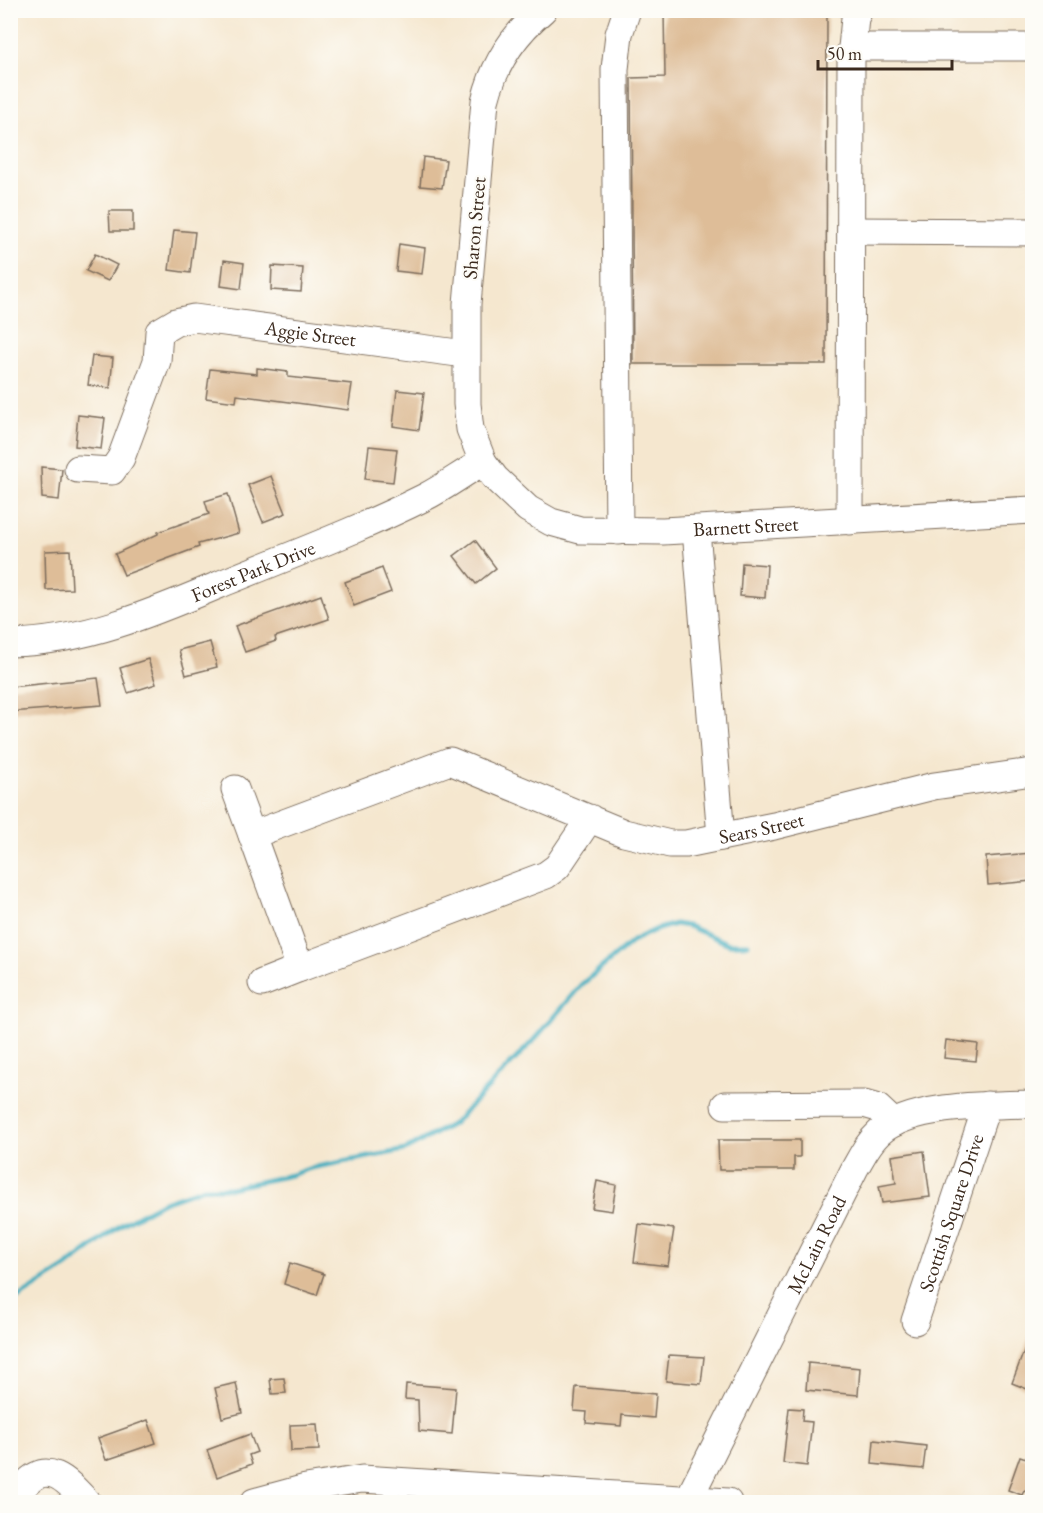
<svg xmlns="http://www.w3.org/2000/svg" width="1043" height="1513" viewBox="0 0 1043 1513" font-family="'EB Garamond',serif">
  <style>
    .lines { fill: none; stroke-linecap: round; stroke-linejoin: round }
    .stream { stroke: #3facbd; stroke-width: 5 }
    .building { fill: #debd98 }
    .minor-casing { stroke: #7c6c5c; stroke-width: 29 }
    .minor { stroke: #fff; stroke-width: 27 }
    .labels { text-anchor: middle; stroke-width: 4.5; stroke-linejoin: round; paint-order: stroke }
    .street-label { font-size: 20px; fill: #3b2a1e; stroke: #fdfcf7 }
  </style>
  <rect width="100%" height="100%" fill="#fdfcf7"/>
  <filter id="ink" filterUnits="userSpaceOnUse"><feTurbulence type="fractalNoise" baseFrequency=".0167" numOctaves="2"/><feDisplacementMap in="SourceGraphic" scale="12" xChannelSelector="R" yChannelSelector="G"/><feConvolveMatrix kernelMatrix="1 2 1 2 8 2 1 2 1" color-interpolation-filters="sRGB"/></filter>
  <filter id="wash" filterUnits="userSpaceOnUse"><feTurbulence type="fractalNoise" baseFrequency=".008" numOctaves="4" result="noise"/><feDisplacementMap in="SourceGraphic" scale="24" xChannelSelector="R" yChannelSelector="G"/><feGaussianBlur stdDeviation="1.35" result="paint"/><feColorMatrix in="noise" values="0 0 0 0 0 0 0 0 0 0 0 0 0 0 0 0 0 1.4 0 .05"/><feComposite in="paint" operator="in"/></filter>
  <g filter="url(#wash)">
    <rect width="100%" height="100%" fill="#f5e7cf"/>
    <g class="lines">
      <path class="stream" d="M 10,1303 L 66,1267 L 121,1225 L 163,1202 L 204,1188 L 230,1188 L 291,1175 L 311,1168 L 405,1150 L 454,1123 L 533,1041 L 581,985 L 634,940 L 655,930 L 675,924 L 688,926 L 729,944 L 748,944"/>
    </g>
    <g id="blocks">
      <g class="building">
        <path d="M 664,10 L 827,10 L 826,364 L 633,364 L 631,78 L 665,77 Z"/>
        <path d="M 423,157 L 446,160 L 442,188 L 420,186 Z"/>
        <path d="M 109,211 L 133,211 L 133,231 L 110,231 Z"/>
        <path d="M 174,230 L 195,232 L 190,273 L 169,270 Z"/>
        <path d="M 399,244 L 425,248 L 422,274 L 396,271 Z"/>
        <path d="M 95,254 L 117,265 L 108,281 L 86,271 Z"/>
        <path d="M 224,260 L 244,263 L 241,289 L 221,286 Z"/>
        <path d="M 272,266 L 303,268 L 301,292 L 271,290 Z"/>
        <path d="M 92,356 L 113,358 L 110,388 L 88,385 Z"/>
        <path d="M 257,368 L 288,372 L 288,377 L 352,384 L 348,410 L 237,395 L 236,402 L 206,398 L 210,369 L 257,374 Z"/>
        <path d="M 397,390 L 424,393 L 419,430 L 393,426 Z"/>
        <path d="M 78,415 L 105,418 L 101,449 L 75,446 Z"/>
        <path d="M 369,446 L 397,449 L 393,482 L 365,479 Z"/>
        <path d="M 41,467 L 62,469 L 59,500 L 42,498 Z"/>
        <path d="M 271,476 L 286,513 L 263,522 L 248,485 Z"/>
        <path d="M 228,494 L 239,533 L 198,544 L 199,547 L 124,575 L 115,554 L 158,534 L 158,532 L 209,514 L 205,501 Z"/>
        <path d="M 475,540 L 496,568 L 476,584 L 454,556 Z"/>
        <path d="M 70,550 L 72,589 L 46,590 L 45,551 Z"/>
        <path d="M 742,563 L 767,565 L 765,598 L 740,596 Z"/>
        <path d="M 382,568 L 391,592 L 354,606 L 345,582 Z"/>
        <path d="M 321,595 L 329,619 L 275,637 L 276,641 L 245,652 L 235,626 Z"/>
        <path d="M 210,642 L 217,667 L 186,675 L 179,650 Z"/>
        <path d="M 148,659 L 156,684 L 128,693 L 120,668 Z"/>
        <path d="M 98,678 L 102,705 L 10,712 L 10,687 Z"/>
        <path d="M 1031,853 L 1032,881 L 988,885 L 986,857 Z"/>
        <path d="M 946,1040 L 978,1044 L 976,1061 L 944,1058 Z"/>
        <path d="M 718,1140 L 800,1140 L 800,1157 L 794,1157 L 794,1170 L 719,1170 Z"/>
        <path d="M 924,1151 L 930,1197 L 882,1203 L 879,1186 L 896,1183 L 892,1156 Z"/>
        <path d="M 597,1181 L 616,1185 L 612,1211 L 592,1208 Z"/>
        <path d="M 639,1224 L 674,1229 L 668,1266 L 634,1262 Z"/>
        <path d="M 290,1263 L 324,1274 L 317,1295 L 284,1284 Z"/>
        <path d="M 1031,1332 L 1032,1332 L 1032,1391 L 1012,1383 Z"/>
        <path d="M 669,1355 L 704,1357 L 701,1384 L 666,1381 Z"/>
        <path d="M 808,1363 L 860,1368 L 858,1395 L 806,1390 Z"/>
        <path d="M 284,1378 L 286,1393 L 272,1394 L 270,1379 Z"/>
        <path d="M 236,1383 L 242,1413 L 222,1418 L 215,1388 Z"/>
        <path d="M 406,1384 L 456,1388 L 452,1434 L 419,1431 L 418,1400 L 405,1399 Z"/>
        <path d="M 576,1387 L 656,1394 L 654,1418 L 622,1415 L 621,1426 L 586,1423 L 587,1412 L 574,1411 Z"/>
        <path d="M 789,1408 L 803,1409 L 802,1421 L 812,1422 L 807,1466 L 783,1463 Z"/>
        <path d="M 148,1420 L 156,1443 L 106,1460 L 98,1438 Z"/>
        <path d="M 317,1424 L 319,1450 L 291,1451 L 290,1425 Z"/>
        <path d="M 250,1434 L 257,1452 L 249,1455 L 252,1464 L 217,1477 L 207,1450 Z"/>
        <path d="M 874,1440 L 926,1446 L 923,1469 L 872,1464 Z"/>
        <path d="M 1020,1456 L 1032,1460 L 1032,1494 L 1024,1491 L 1022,1495 L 1008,1490 Z"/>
      </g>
    </g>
  </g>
  <g filter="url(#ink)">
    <use href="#blocks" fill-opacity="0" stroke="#7c6c5c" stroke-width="1.5"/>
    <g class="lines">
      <g class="minor-casing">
        <g id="minor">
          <path id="s1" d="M 543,10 C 513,35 494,64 485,101 L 467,304 L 467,404 L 470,429 L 483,462 L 495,478 L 528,509 L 551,522 L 580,530 L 663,531 L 1032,510"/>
          <path d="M 852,47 L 1032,47"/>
          <path d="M 851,231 L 1032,232"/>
          <path id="s2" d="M 78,469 L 112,471 L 121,458 L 157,361 L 159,332 L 176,322 L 194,318 L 465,354"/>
          <path d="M 850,521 L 851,58 L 855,18 L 859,10"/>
          <path d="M 696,530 L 721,837"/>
          <path d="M 619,531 L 615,69 L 619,34 L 627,10"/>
          <path id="s3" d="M 10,643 C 87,642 159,610 228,581 C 294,554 361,529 425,497 C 445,487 463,473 483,462"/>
          <path d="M 235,789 L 252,835"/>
          <path id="s4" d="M 590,818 L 557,867 L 546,875 L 300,968 L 252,835 L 450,761 L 624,833 L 670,844 L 686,844 L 774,826 L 934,786 L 1032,772"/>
          <path d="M 262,983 L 300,968"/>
          <path d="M 725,1105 L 864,1104 L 878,1108 L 894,1123"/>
          <path id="s5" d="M 915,1321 L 987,1105"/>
          <path d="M 25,1485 C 49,1458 69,1483 87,1502"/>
          <path d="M 254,1502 L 306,1488 L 362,1479 L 728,1502"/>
          <path id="s6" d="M 687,1502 L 855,1168 C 862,1156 868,1143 879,1133 C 910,1104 992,1105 1032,1104"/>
        </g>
      </g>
      <use href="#minor" class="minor"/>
    </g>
  </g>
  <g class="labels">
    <g class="street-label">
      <text transform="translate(474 228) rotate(-85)" y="7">Sharon Street</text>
      <text dy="7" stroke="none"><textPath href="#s2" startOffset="338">Aggie Street</textPath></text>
      <text dy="7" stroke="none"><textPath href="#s1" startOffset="762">Barnett Street</textPath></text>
      <text dy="7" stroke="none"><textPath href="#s3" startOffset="255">Forest Park Drive</textPath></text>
      <text dy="7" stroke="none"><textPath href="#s4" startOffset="1017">Sears Street</textPath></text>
      <text dy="7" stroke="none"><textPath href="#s5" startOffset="114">Scottish Square Drive</textPath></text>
      <text dy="7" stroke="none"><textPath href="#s6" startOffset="288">McLain Road</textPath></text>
    </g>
  </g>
  <rect width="1043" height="1513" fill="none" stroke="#fdfcf7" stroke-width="36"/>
  <path d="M818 60v9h134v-9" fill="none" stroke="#3b2a1e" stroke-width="3"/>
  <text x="827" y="60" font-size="18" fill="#3b2a1e" stroke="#fdfcf7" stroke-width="4.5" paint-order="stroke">50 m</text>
</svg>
